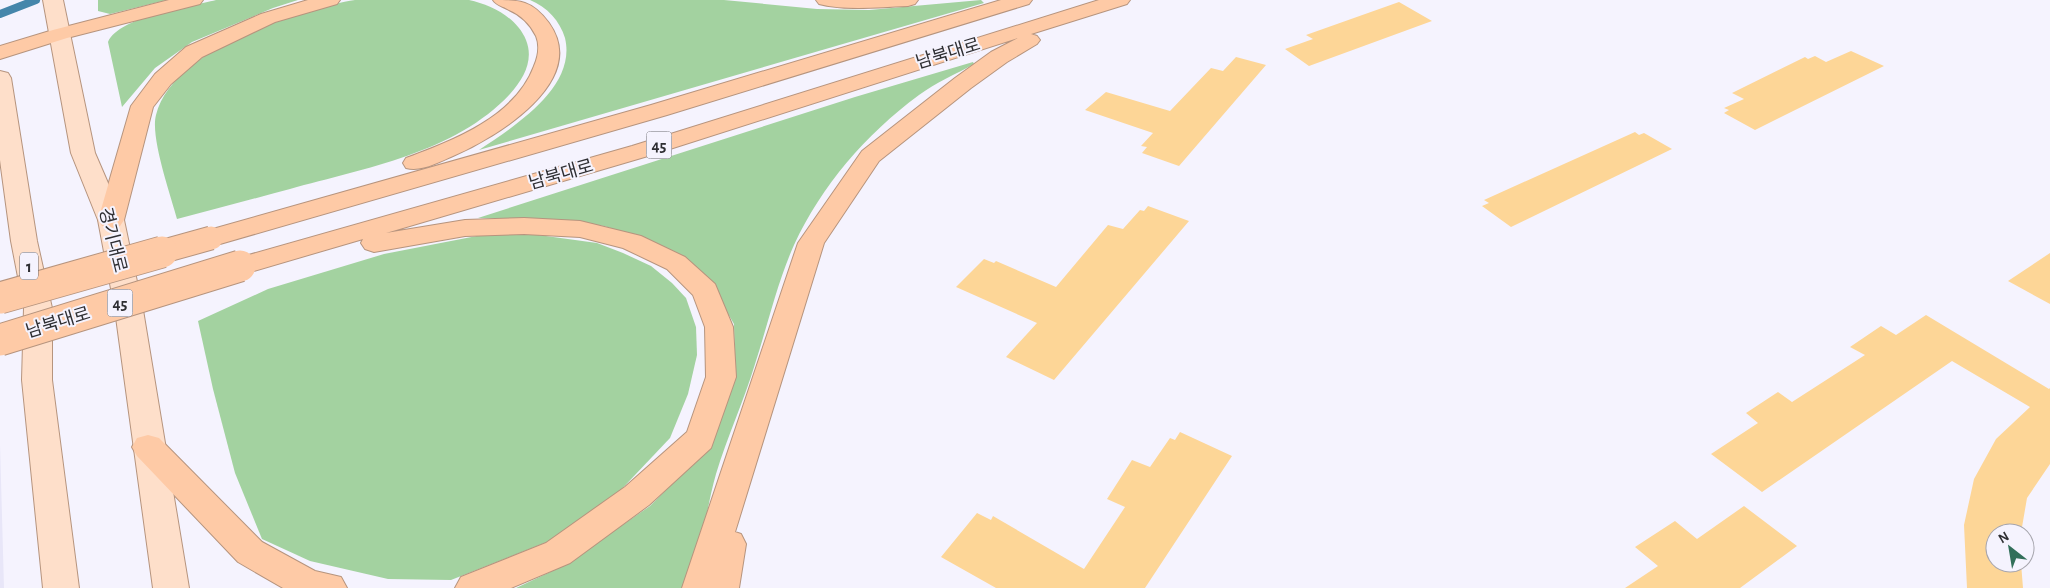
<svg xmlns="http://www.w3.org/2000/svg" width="2050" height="588" viewBox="0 0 2050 588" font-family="'Alegreya Sans','Noto Sans KR',sans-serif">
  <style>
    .built { fill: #e8e6f8 }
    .green { fill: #a3d2a0 }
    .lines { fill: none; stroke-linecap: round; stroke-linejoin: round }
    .stream { stroke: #4586ab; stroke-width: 8 }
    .building { fill: #fdd697 }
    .primary-casing { stroke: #b6947e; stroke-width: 2 }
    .highway-casing { stroke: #b6947e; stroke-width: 2 }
    .primary { fill: #fedfca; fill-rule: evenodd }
    .highway { fill: #fecaa6; fill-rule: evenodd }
    .highway-bridge-far1-casing { stroke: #b6947e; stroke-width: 25; stroke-linecap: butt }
    .highway-bridge-casing { stroke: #b6947e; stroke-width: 33; stroke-linecap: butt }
    .highway-bridge-far1 { stroke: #fecaa6; stroke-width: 23 }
    .highway-bridge { stroke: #fecaa6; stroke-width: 31 }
    .labels { text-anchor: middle; stroke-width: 4; stroke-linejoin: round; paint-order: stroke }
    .shield { fill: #f5f3fe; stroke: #6a6a70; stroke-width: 1 }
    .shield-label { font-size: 16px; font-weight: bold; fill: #2f2f33 }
    .street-label { font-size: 18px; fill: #2f2f33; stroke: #f5f3fe }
  </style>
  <rect width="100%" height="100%" fill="#f5f3fe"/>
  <path class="built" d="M 0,444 L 4,588 L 0,588 Z"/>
  <g class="green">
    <path d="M 98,0 L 167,0 L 110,14 L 98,11 Z"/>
    <path d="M 216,0 L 298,0 L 273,8 L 192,42 L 155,68 L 122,107 L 108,42 C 120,16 189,7 216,0 Z"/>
    <path d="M 355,0 C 382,0 409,0 435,0 C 446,0 459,0 469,0 C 492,5 517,18 526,40 C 534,60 524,78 510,94 C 455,153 365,168 290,189 C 253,199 215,209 177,219 C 171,196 150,137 156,115 C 172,50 296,9 355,0 Z"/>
    <path d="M 530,0 L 724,0 L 817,9 L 869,10 L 981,0 L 984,3 L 479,150 C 513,127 577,88 565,38 C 560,21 547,7 530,0 Z"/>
    <path d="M 973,62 L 974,64 C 956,74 935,83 919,95 C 865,135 822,185 794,245 C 777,283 768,324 755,364 C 744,401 727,437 716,474 C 705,512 703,552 688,588 L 516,588 L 563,566 L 650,506 L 706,450 L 735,375 L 734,324 L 708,280 L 645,239 L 604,226 L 561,221 L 478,218 L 855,97 Z"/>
    <path d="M 524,233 L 597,243 L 623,253 L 651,266 L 672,283 L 686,298 L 696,327 L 697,355 L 688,394 L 670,438 L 617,494 L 547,542 L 451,580 L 388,579 L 310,561 L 262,539 L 235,473 L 213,389 L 198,321 L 268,289 L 384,254 L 487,234 Z"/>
  </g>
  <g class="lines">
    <path class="stream" d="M 0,14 L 36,0"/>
  </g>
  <g class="building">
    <path d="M 1399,2 L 1432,21 L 1309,66 L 1285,49 L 1313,39 L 1306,35 Z"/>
    <path d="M 1851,51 L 1884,66 L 1755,130 L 1724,113 L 1729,110 L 1724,108 L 1744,99 L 1732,93 L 1805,57 L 1808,59 L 1815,56 L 1826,62 Z"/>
    <path d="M 1236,57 L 1266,65 L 1179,166 L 1142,153 L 1147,147 L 1141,146 L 1153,133 L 1085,110 L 1106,92 L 1170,111 L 1211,68 L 1223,71 Z"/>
    <path d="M 1635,132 L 1639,135 L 1644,133 L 1672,149 L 1511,227 L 1482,206 L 1489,203 L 1484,200 Z"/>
    <path d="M 1148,206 L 1189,221 L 1054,380 L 1006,357 L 1037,323 L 956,287 L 984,259 L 994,263 L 996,261 L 1056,287 L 1108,225 L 1123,229 L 1140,210 L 1144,211 Z"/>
    <path d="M 2050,253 L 2050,304 L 2008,281 Z"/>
    <path d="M 1926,315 L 2049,389 L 2050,388 L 2050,464 L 2027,498 L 2021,533 L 1995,533 L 1995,563 L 2021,563 L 2023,588 L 1967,588 L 1964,525 L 1974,479 L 1996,439 L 2030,407 L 1952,361 L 1762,492 L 1711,454 L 1758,423 L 1746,413 L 1778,392 L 1792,402 L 1865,355 L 1850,347 L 1881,326 L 1896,335 Z"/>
    <path d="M 1180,432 L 1232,456 L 1145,588 L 996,588 L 941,557 L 977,513 L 991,520 L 993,516 L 1084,569 L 1125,507 L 1107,499 L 1132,460 L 1150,467 L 1170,438 L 1175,440 Z"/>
    <path d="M 1744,506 L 1797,546 L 1740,588 L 1625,588 L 1658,566 L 1635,547 L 1675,521 L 1697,539 Z"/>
  </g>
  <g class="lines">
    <g class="primary-casing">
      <g id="primary">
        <path d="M 43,0 L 63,0 L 95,153 L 124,220 L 143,310 L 189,588 L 153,588 L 115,310 L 98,220 L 71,153 Z"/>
        <path d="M 0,71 L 8,73 L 11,78 L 37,241 L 52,308 L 52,380 L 79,588 L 43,588 L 22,380 L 24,308 L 11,241 L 0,160 Z"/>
      </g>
    </g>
    <g class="highway-casing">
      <g id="highway">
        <path d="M 169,0 L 203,0 L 200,4 L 67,38 L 0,59 L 0,46 L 53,30 Z"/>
        <path d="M 308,0 L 340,0 L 337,4 L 275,22 L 202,57 L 171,84 L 153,107 L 124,220 L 120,226 L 111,228 L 102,226 L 98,220 L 131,106 L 155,74 L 186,47 L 261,14 Z"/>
        <path d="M 493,0 C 520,0 532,0 549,23 C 590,81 497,137 453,156 C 439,162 422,172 406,168 L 403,163 L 406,158 C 454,140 515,117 534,66 C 538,57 540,46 536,36 C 530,24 521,15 509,10 C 503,6 497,6 493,0 Z"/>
        <path d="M 816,0 L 918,0 L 915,4 L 908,6 C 879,7 847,11 819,4 Z"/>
        <path d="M 1001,0 L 1032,0 L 1029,4 L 667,115 L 220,244 L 211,246 L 202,244 L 198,238 L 202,232 L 651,105 Z"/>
        <path d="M 1099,0 L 1130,0 L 1127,4 L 1031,34 L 1037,36 L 1040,40 L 1037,44 L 1007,62 L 971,88 L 879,161 L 824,243 L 735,532 L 741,534 L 746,544 L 739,588 L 682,588 L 798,243 L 862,151 L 955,78 L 991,52 L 1018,38 L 648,156 L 386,233 L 465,220 L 524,218 L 580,221 L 641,236 L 685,257 L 715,284 L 733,327 L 736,377 L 711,448 L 649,505 L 570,563 L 511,588 L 455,588 L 461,577 L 546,543 L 625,487 L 687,432 L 706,377 L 705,327 L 693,295 L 667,269 L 623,248 L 580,237 L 524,234 L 465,236 L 374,252 L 365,249 L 361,243 L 363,239 L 240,275 L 231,272 L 227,266 L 231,260 L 632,146 Z"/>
        <path d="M 148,435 L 159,438 L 262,542 L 315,571 L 341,577 L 347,588 L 283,588 L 238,562 L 137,456 L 132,447 L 137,438 Z"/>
      </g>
    </g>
    <use href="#primary" class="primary"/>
    <use href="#highway" class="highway"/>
    <g class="highway-bridge-far1-casing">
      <path id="highway-bridge-far1" d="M 157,253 L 211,238"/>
    </g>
    <g class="highway-bridge-casing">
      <g id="highway-bridge">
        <path d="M 0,298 L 162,252"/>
        <path d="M 0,340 L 240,266"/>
      </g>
    </g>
    <use href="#highway-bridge-far1" class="highway-bridge-far1"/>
    <use href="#highway-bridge" class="highway-bridge"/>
  </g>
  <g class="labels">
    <g class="shield">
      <rect x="646.5" y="131.5" width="25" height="27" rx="4"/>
      <rect x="20" y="252.5" width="18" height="27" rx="4"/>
      <rect x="107.5" y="289.5" width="25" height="27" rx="4"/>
    </g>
    <g class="shield-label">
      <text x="659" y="151">45</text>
      <text x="29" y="272">1</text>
      <text x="120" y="309">45</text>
    </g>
    <g class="street-label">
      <text transform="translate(948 53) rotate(-17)" y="6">남북대로</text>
      <text transform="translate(561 174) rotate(-16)" y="6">남북대로</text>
      <text transform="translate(113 240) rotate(76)" y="6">경기대로</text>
      <text transform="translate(58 322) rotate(-17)" y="6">남북대로</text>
    </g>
  </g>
  <g transform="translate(2010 548) rotate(329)"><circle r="24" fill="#f5f3fe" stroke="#a6a5ad"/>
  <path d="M0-4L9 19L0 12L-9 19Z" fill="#326f5a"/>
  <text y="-8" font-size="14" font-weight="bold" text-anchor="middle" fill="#2f2f33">N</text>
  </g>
</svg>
